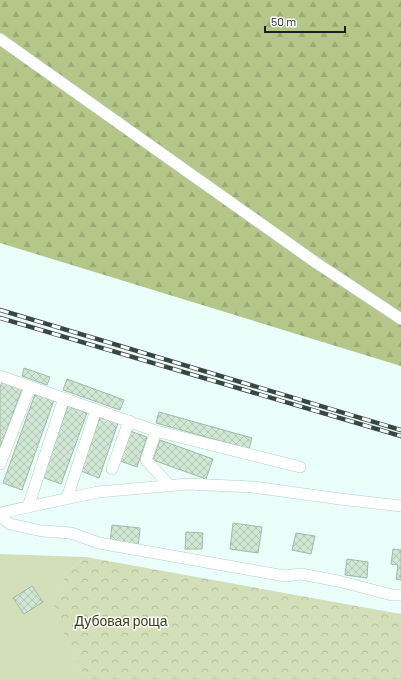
<svg xmlns="http://www.w3.org/2000/svg" width="401" height="679" viewBox="0 0 401 679" font-family="Barlow,sans-serif">
  <style>
    .forest { fill: url(#forest-firs) }
    .park { fill: url(#park-crowns) }
    .garden { fill: #d2dfb8 }
    .building { fill: url(#building-cross-hatch); stroke: #a2b9a6 }
    .lines { fill: none; stroke-linecap: round; stroke-linejoin: round }
    .minor-casing { stroke: #b0d0c7; stroke-width: 12 }
    .minor { stroke: #fff; stroke-width: 11 }
    .rail-casing { stroke: #394743; stroke-width: 4.5 }
    .rail { stroke: #fff; stroke-width: 3; stroke-dasharray: 9; stroke-linecap: butt }
    .labels { text-anchor: middle; stroke-width: 3; stroke-linejoin: round; paint-order: stroke }
    .park-label { font-size: 14px; fill: #364215; stroke: #fff }
  </style>
  <defs>
    <pattern id="forest-firs" width="22" height="20" patternUnits="userSpaceOnUse"><rect width="22" height="20" fill="#b4c789"/><path d="M5 1l3.5 6h-7zM16 11l3.5 6h-7z" fill="#9aab76"/></pattern>
    <pattern id="park-crowns" width="20" height="18" patternUnits="userSpaceOnUse"><rect width="20" height="18" fill="#d2dfb8"/><path d="M2 6a3 3 0 1 1 6 0M12 15a3 3 0 1 1 6 0" fill="none" stroke="#b4bf9e"/></pattern>
    <pattern id="building-cross-hatch" width="8" height="8" patternUnits="userSpaceOnUse"><rect width="8" height="8" fill="#cfe7d3"/><path d="M0 0l8 8M0 8l8-8" fill="none" stroke="#b1c6b5"/></pattern>
  </defs>
  <rect width="100%" height="100%" fill="#ebfffa"/>
  <path class="forest" d="M 0,0 L 401,0 L 401,366 L 0,243 Z"/>
  <path class="park" d="M 86,557 L 401,614 L 401,679 L 86,679 L 52,611 L 66,572 Z"/>
  <path class="garden" d="M 0,554 L 86,557 L 66,572 L 53,611 L 86,679 L 0,679 Z"/>
  <g class="building">
    <path d="M 24,368 L 50,377 L 47,385 L 22,376 Z"/>
    <path d="M 67,379 L 124,400 L 120,410 L 63,390 Z"/>
    <path d="M 2,382 L 22,389 L 0,448 L 0,387 Z"/>
    <path d="M 35,394 L 54,400 L 22,490 L 3,483 Z"/>
    <path d="M 68,406 L 87,413 L 61,484 L 42,477 Z"/>
    <path d="M 159,412 L 252,438 L 249,449 L 156,423 Z"/>
    <path d="M 100,417 L 118,423 L 99,478 L 81,471 Z"/>
    <path d="M 130,431 L 147,437 L 137,467 L 120,461 Z"/>
    <path d="M 160,440 L 213,459 L 206,479 L 153,460 Z"/>
    <path d="M 233,523 L 262,527 L 258,553 L 230,549 Z"/>
    <path d="M 112,525 L 140,528 L 138,547 L 110,544 Z"/>
    <path d="M 186,532 L 203,533 L 202,549 L 185,549 Z"/>
    <path d="M 296,533 L 315,536 L 311,554 L 292,550 Z"/>
    <path d="M 393,549 L 401,550 L 401,580 L 396,579 L 398,565 L 391,564 Z"/>
    <path d="M 347,559 L 368,562 L 367,578 L 345,575 Z"/>
    <path d="M 32,586 L 43,602 L 24,614 L 13,598 Z"/>
  </g>
  <g class="lines">
    <g class="minor-casing">
      <g id="minor">
        <path d="M 0,39 L 315,262 L 401,319"/>
        <path d="M 0,376 L 156,431 L 300,467"/>
        <path d="M 156,431 L 146,460 L 170,486"/>
        <path d="M 0,464 L 30,387"/>
        <path d="M 112,469 L 129,421"/>
        <path d="M 67,498 L 96,410"/>
        <path d="M 28,507 L 64,398"/>
        <path d="M 0,513 L 98,492 L 188,484 L 253,487 L 340,499 L 401,506"/>
        <path d="M 0,516 L 10,524 L 42,531 L 71,533 L 99,543 L 285,576 L 301,574 L 338,581 L 392,595 L 401,595"/>
      </g>
    </g>
    <use href="#minor" class="minor"/>
    <g class="rail-casing">
      <g id="rail">
        <path d="M 0,310 L 401,430"/>
        <path d="M 0,318 L 401,436"/>
      </g>
    </g>
    <use href="#rail" class="rail"/>
  </g>
  <g class="labels">
    <g class="park-label">
      <text x="121" y="626">Дубовая роща</text>
    </g>
  </g>
  <path d="M265 26v6h80v-6" fill="none" stroke="#16221f" stroke-width="2"/>
  <text x="271" y="26" font-size="12" fill="#16221f" stroke="#ffffff" stroke-width="3" paint-order="stroke">50 m</text>
</svg>
